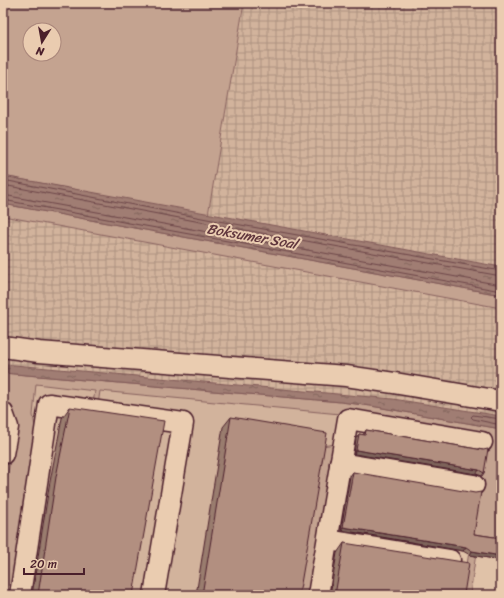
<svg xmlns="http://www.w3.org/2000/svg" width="504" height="598" viewBox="0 0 504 598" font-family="Sriracha,sans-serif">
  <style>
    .built { fill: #d2b39c }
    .industrial { fill: url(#industrial-grid) }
    .green { fill: #c4a390; stroke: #87615e; fill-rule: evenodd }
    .water { fill: url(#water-ripples); stroke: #7e5756 }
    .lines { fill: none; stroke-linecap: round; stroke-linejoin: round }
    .shore { stroke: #6c4548; stroke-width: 1 }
    .minor-casing { stroke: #4a1f2b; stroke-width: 23 }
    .minor { stroke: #eaccb0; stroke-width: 20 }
    .wall { fill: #997b6e; stroke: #4a1f2b }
    .shaded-wall { fill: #7d645a; stroke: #4a1f2b }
    .building { fill: #b28f80; stroke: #4a1f2b }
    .labels { text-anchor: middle; stroke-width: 4; stroke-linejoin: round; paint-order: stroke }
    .water-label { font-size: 14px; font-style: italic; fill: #60363d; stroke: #eaccb0 }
  </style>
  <defs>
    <pattern id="industrial-grid" width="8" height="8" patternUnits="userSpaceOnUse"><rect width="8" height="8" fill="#d2b39c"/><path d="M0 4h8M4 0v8" fill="none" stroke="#ac917f"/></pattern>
    <pattern id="water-ripples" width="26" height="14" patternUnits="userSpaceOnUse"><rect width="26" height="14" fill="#a07d73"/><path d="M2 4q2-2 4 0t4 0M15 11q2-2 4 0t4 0" fill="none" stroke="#84665f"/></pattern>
  </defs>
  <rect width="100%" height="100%" fill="#e0c2a8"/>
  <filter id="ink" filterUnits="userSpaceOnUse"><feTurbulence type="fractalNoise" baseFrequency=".025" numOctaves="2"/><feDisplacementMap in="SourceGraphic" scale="8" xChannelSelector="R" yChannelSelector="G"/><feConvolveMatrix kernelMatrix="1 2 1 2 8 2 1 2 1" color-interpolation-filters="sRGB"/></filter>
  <g filter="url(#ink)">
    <path class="built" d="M 3,373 L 341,402 L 310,595 L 3,595 Z"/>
    <g class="industrial">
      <path d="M 244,3 L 501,3 L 501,267 L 208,215 Z"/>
      <path d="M 3,204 L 501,295 L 501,416 L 393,399 L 3,364 Z"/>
    </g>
    <g class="green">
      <path d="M 3,3 L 244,3 L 208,215 L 3,176 ZM 30,30 L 54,30 L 54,54 L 30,54 Z"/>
      <path d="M 3,204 L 501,295 L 501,308 L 3,216 Z"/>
      <path d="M 3,373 L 341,402 L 371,406 L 501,429 L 501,543 L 478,539 L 470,595 L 462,595 L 488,435 L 341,410 L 340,414 L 100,391 L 98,405 L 93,403 L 95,391 L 36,384 L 33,415 L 36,433 L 10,595 L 3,595 L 3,501 L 17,421 L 13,410 L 3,399 Z"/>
      <path d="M 336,444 L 310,595 L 296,595 L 321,446 Z"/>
    </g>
    <g class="water">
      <path d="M 3,176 L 501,267 L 501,295 L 3,204 Z"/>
      <path d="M 3,364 L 393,399 L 501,416 L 501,429 L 371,406 L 341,402 L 3,373 Z"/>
    </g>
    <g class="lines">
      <g class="shore">
        <path d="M 3,180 L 207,219 L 501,271"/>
        <path d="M 3,185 L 206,223 L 501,276"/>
        <path d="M 3,195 L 501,285"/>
        <path d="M 3,200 L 501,291"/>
        <path d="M 501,419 L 473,415 L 471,417 L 473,419 L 501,425"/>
      </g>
      <g class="minor-casing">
        <g id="minor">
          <path d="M 3,347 L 39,352 L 346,376 L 394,383 L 501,401"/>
          <path d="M 3,413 L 8,427 L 3,454"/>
          <path d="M 340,463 L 474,485"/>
          <path d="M 328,540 L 450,560"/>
          <path d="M 20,595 L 49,404 L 183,423 L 154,595"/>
          <path d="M 318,595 L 348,419 L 482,442"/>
        </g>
      </g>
      <use href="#minor" class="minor"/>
    </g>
    <g class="wall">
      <path d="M 70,407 L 133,595 L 32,595 L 49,487 L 62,418 Z"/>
      <path d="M 231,417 L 299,595 L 196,595 L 223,427 Z"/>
      <path d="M 366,430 L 483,450 L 484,473 L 482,476 L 476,474 L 354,454 L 356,438 L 359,434 L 363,435 Z"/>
      <path d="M 353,472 L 474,534 L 501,538 L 501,560 L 470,555 L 463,551 L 341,530 L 350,476 Z"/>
      <path d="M 344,543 L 464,594 L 463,595 L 330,595 L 337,553 Z"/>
    </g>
    <g class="shaded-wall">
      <path d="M 356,450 L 479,470 L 476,474 L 354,454 Z"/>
      <path d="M 343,527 L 466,547 L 463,551 L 341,530 Z"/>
      <path d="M 472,551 L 501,556 L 501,560 L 470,555 Z"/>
      <path d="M 456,592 L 464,594 L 463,595 L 454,595 Z"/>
    </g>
    <g class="building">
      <path d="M 70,407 L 164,421 L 133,595 L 38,595 L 56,477 Z"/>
      <path d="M 231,417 L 327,433 L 299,595 L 202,595 Z"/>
      <path d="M 366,430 L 483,450 L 488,449 L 484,473 L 479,470 L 356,450 L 359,434 L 365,435 Z"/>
      <path d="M 353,472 L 475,493 L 481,492 L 474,534 L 501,538 L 501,556 L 472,551 L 466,547 L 343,527 Z"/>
      <path d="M 344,543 L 469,563 L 464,594 L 456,592 L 455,595 L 335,595 Z"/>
    </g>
  </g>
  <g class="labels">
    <g class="water-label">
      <text transform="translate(252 236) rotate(10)" y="5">Boksumer Soal</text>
    </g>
  </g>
  <rect width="504" height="598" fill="none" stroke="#eaccb0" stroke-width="16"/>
  <rect x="8" y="8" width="488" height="582" fill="none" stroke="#4a1f2b" stroke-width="1.5" filter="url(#ink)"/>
  <g transform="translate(42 42) rotate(191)"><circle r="19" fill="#eaccb0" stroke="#aa877b"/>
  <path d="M0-3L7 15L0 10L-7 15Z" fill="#4a1f2b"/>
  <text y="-6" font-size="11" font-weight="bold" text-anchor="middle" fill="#4a1f2b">N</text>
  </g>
  <path d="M24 568v6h60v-6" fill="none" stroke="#4a1f2b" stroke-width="2"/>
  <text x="30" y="568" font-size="12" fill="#4a1f2b" stroke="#eaccb0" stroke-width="3" paint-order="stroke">20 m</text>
</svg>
